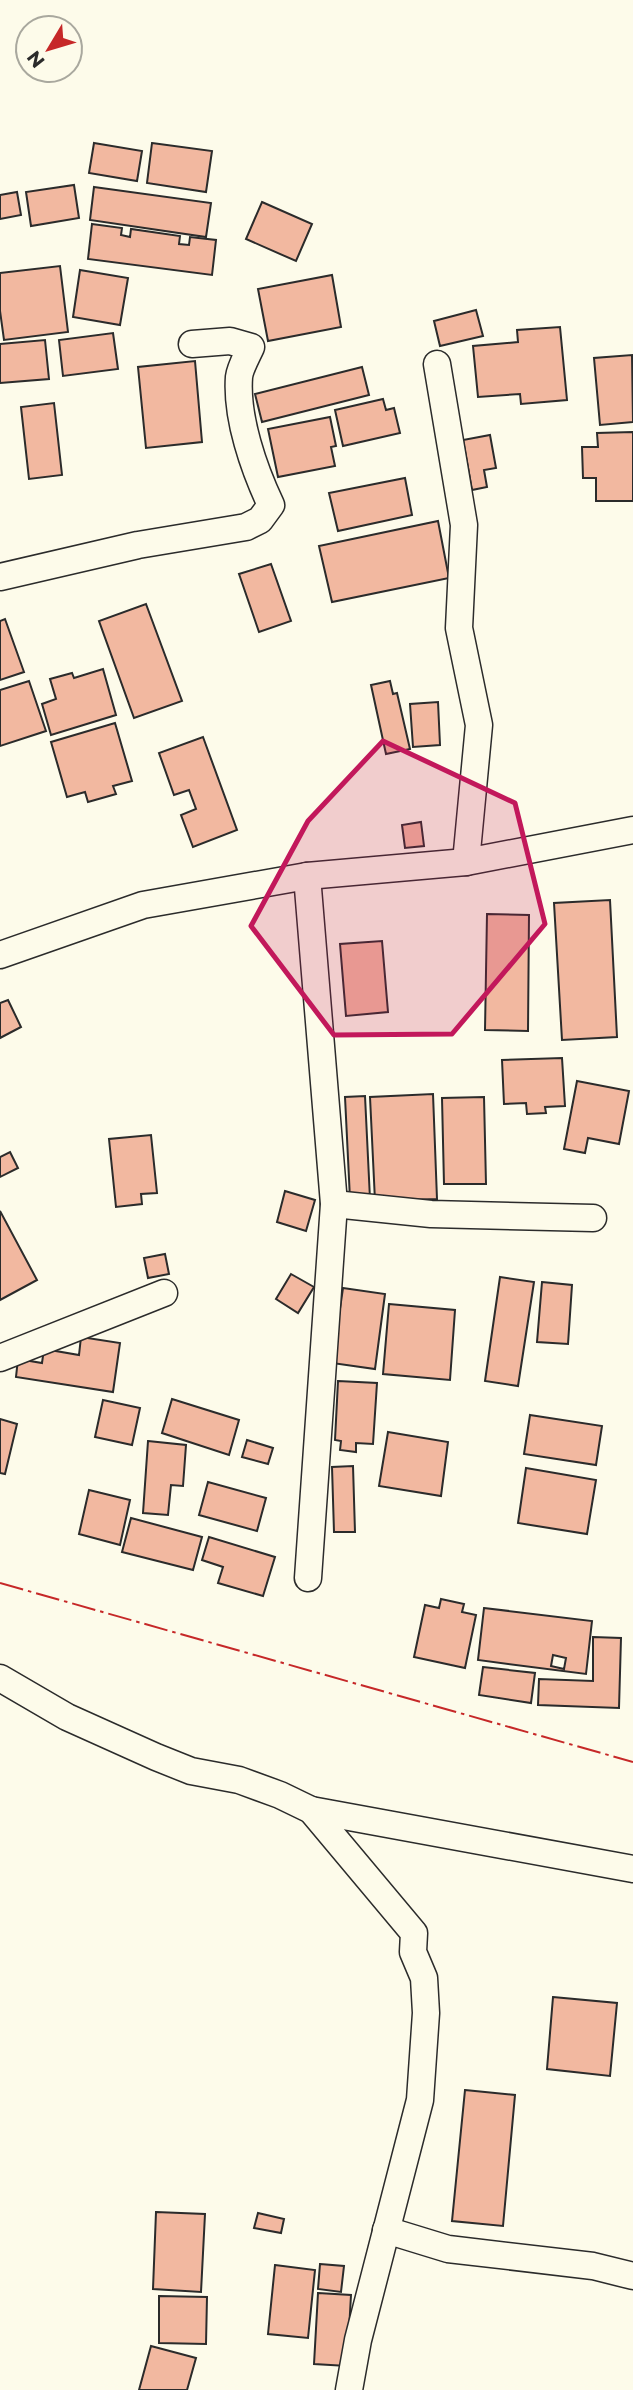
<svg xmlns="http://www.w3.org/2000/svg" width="633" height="2390" viewBox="0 0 633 2390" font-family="Montserrat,sans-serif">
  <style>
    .building { fill: #f2b8a0; stroke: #2b2b2b; stroke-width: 2; fill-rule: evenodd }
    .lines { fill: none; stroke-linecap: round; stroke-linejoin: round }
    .minor-casing { stroke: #2b2b2b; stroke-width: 29 }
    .minor { stroke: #fdfbea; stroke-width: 26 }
    .power { stroke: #c62828; stroke-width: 2; stroke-dasharray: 24 5 3.5 5; stroke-linecap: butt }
    .marked { fill: #c2185b; fill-opacity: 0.2; stroke: #c2185b; stroke-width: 5; stroke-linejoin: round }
  </style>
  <rect width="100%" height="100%" fill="#fdfbea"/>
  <g class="building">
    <path d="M 94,143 L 142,151 L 137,181 L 89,173 Z"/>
    <path d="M 152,143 L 212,151 L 206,192 L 147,183 Z"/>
    <path d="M 74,185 L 79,218 L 31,226 L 26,192 Z"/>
    <path d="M 94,187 L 211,203 L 206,237 L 90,220 Z"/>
    <path d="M 17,192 L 21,215 L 0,219 L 0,195 Z"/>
    <path d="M 262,202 L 312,224 L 296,261 L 246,239 Z"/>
    <path d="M 92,224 L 122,228 L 121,235 L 130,237 L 131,229 L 180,236 L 179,244 L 189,245 L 190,237 L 216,240 L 212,275 L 88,259 Z"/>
    <path d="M 60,266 L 68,332 L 4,340 L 0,311 L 0,273 Z"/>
    <path d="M 80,270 L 128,278 L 120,325 L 73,317 Z"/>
    <path d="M 332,275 L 341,327 L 268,341 L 258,289 Z"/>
    <path d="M 476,310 L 483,336 L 440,346 L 434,321 Z"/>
    <path d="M 560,327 L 567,400 L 521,404 L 520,394 L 478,397 L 473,346 L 518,342 L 517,330 Z"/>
    <path d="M 113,333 L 118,369 L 63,376 L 59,340 Z"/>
    <path d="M 45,340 L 49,379 L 0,383 L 0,344 Z"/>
    <path d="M 632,355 L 633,422 L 600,425 L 594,358 Z"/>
    <path d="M 195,361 L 202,442 L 146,448 L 138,367 Z"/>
    <path d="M 362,367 L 369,395 L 262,422 L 255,394 Z"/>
    <path d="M 383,399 L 386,410 L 394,408 L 400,433 L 343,446 L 335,410 Z"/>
    <path d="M 54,403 L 62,475 L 29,479 L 21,407 Z"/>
    <path d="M 330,417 L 336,446 L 331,447 L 335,466 L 278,477 L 268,429 Z"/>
    <path d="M 633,432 L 633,501 L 596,501 L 596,478 L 583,478 L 582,447 L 598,447 L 597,433 Z"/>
    <path d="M 490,435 L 496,468 L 484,470 L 487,487 L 472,490 L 463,440 Z"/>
    <path d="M 405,478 L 412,515 L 338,531 L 329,493 Z"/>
    <path d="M 438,521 L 449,578 L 332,602 L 319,546 Z"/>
    <path d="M 271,564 L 291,621 L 259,632 L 239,574 Z"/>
    <path d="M 146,604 L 182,701 L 134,718 L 99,621 Z"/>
    <path d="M 5,619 L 24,672 L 0,680 L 0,621 Z"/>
    <path d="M 103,669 L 116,715 L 51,735 L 42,704 L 56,699 L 50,679 L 72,673 L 74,678 Z"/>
    <path d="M 29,681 L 46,731 L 0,746 L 0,690 Z"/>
    <path d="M 390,681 L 393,694 L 397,693 L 410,749 L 386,754 L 371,685 Z"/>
    <path d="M 438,702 L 440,745 L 413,747 L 410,704 Z"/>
    <path d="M 115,723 L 132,781 L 113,786 L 116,794 L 88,802 L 85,792 L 67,797 L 51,742 Z"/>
    <path d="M 203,737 L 237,830 L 193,847 L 181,815 L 196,809 L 189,790 L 174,795 L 159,753 Z"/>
    <path d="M 421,822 L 424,846 L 405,848 L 402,825 Z"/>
    <path d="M 610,900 L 617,1037 L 562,1040 L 554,903 Z"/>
    <path d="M 487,914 L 529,915 L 528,1031 L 485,1030 Z"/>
    <path d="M 382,941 L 388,1012 L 346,1016 L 340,944 Z"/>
    <path d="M 8,1000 L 21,1027 L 0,1038 L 0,1003 Z"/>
    <path d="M 562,1058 L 565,1106 L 545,1107 L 546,1113 L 527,1114 L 526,1103 L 504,1104 L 502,1060 Z"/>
    <path d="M 577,1081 L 629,1091 L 619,1144 L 588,1138 L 585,1153 L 564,1149 Z"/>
    <path d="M 433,1094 L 437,1199 L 375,1201 L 370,1097 Z"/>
    <path d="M 365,1096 L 370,1199 L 350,1199 L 345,1097 Z"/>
    <path d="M 484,1097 L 486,1184 L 444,1184 L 442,1098 Z"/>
    <path d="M 151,1135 L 157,1193 L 141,1194 L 142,1204 L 116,1207 L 109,1139 Z"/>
    <path d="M 10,1152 L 18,1168 L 0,1177 L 0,1157 Z"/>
    <path d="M 285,1191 L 315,1200 L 306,1231 L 277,1222 Z"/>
    <path d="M 0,1211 L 37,1280 L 0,1300 Z"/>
    <path d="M 165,1254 L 169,1274 L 148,1278 L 144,1258 Z"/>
    <path d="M 291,1274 L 314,1287 L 298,1313 L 276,1299 Z"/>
    <path d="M 500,1277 L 534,1282 L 518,1386 L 485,1381 Z"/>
    <path d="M 542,1282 L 572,1285 L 568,1344 L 537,1342 Z"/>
    <path d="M 343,1288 L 385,1294 L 375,1369 L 332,1363 Z"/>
    <path d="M 389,1304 L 455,1310 L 450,1380 L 383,1374 Z"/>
    <path d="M 81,1337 L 120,1343 L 113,1392 L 16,1377 L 18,1359 L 42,1363 L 44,1349 L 79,1355 Z"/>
    <path d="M 338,1381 L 377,1383 L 373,1444 L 356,1443 L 356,1452 L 340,1450 L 341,1441 L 335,1440 Z"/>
    <path d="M 172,1399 L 239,1420 L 229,1455 L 162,1433 Z"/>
    <path d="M 103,1400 L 140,1408 L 132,1445 L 95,1437 Z"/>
    <path d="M 530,1415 L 602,1426 L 596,1465 L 524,1454 Z"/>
    <path d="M 0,1419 L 17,1424 L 5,1474 L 0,1473 Z"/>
    <path d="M 388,1432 L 448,1442 L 441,1496 L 379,1486 Z"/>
    <path d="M 247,1440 L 273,1448 L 268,1464 L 242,1457 Z"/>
    <path d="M 148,1441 L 186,1445 L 183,1486 L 171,1485 L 168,1515 L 143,1513 Z"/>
    <path d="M 353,1466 L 355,1532 L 334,1532 L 332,1467 Z"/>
    <path d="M 526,1468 L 596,1480 L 587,1534 L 518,1523 Z"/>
    <path d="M 208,1482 L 266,1498 L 257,1531 L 199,1515 Z"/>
    <path d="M 89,1490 L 130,1500 L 120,1545 L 79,1534 Z"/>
    <path d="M 131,1518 L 202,1537 L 193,1570 L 122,1552 Z"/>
    <path d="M 209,1537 L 275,1557 L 263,1596 L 218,1583 L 223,1567 L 202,1560 Z"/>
    <path d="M 441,1599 L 464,1604 L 462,1612 L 476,1615 L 465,1668 L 414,1657 L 425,1605 L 439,1608 Z"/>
    <path d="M 484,1608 L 592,1621 L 586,1674 L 478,1660 ZM 553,1655 L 566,1658 L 564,1669 L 551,1666 Z"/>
    <path d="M 593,1637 L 621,1638 L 619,1708 L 538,1705 L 539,1679 L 593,1681 Z"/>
    <path d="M 483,1667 L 535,1673 L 531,1703 L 479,1695 Z"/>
    <path d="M 553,1997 L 617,2003 L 610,2076 L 547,2069 Z"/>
    <path d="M 465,2090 L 515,2095 L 503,2226 L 452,2221 Z"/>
    <path d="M 156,2212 L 205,2214 L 201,2292 L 153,2289 Z"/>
    <path d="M 258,2213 L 284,2219 L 281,2233 L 254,2228 Z"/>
    <path d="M 320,2264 L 344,2266 L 341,2292 L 318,2289 Z"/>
    <path d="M 275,2265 L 315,2270 L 308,2338 L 268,2334 Z"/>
    <path d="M 318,2293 L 351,2295 L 347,2366 L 314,2364 Z"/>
    <path d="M 159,2296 L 207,2297 L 206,2344 L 159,2343 Z"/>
    <path d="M 151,2346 L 196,2358 L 187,2390 L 139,2390 Z"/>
  </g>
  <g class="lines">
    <g class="minor-casing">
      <g id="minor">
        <path d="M 437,364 L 464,525 L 459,628 L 479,725 L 466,862"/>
        <path d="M 0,577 L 138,545 L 246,527 L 260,520 L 271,505 C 254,469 236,418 239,377 C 240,368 247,356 251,347 L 230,341 L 192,344"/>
        <path d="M 307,876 L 334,1204 L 308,1578"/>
        <path d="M 0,955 L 143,905 L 307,876 L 466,862 L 633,830"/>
        <path d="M 334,1204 L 431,1214 L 593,1218"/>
        <path d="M 0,1358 L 164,1293"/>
        <path d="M 0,1678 L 67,1717 L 156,1757 L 191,1771 L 239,1780 L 280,1795 L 311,1810 L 414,1933 L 413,1952 L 424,1978 L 426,2013 L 420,2100 L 358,2340 L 349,2390"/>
        <path d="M 311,1810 L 633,1869"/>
        <path d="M 386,2230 L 448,2249 L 593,2266 L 633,2276"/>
      </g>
    </g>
    <use href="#minor" class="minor"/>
    <path class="power" d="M 0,1583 L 633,1762"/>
  </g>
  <path class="marked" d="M 383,741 L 515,803 L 545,924 L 452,1034 L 334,1035 L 251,926 L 308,821 Z"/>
  <g transform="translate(49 49) rotate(232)"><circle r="33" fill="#fdfbea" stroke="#a9a89e" stroke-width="2"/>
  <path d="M0-5L12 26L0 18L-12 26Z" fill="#c62828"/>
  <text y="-10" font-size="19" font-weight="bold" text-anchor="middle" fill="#2b2b2b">N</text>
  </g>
</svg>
